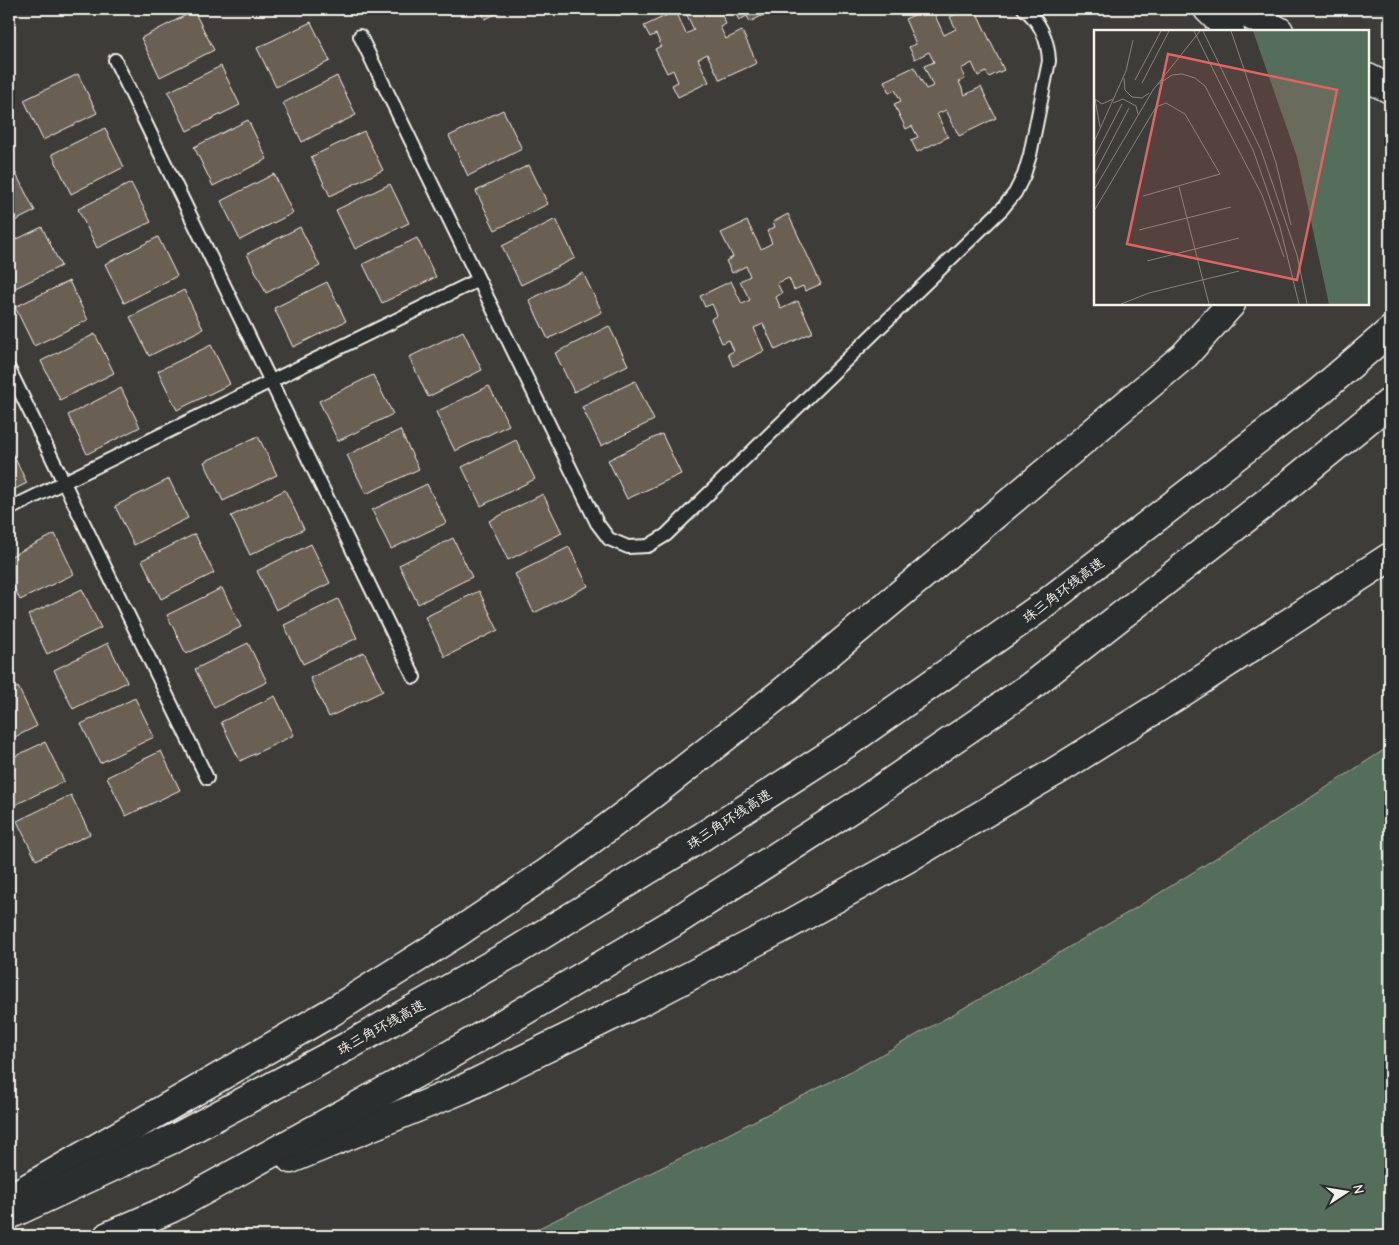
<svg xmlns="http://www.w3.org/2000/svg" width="1399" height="1245" viewBox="0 0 1399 1245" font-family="'Comic Neue','LXGW WenKai TC',sans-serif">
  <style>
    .green { fill: #556e5c; stroke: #a4b0a2 }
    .building { fill: #6b5f52; stroke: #f4f1e8 }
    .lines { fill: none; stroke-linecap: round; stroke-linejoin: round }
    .service-casing { stroke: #f4f1e8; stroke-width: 16 }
    .secondary-casing { stroke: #f4f1e8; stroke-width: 31 }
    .motorway-casing { stroke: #f4f1e8; stroke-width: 31 }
    .service { stroke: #2a2d2e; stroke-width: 12 }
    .secondary { stroke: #2a2d2e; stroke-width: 28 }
    .motorway { stroke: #2a2d2e; stroke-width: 28 }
    .labels { text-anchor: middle; stroke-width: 4; stroke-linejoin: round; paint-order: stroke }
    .street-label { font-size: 14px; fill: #f4f1e8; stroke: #2a2d2e }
    .inset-road { fill: none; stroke: #87847f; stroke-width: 1 }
    .view { fill: #df6462; fill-opacity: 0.15; stroke: #df6462; stroke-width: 2.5 }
    .inset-edge { fill: none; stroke: #f4f1e8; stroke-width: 2.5 }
  </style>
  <rect width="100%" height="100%" fill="#3e3c39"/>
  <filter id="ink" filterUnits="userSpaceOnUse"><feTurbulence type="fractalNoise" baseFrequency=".02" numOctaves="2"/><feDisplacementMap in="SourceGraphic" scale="10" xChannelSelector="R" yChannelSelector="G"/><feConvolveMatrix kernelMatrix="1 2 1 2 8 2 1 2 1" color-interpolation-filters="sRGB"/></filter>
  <g filter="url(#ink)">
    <path class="green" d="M 1390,746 L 1390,1236 L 523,1236 L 707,1145 L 863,1065 L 987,995 L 1134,909 L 1264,828 Z"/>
    <g class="building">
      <path d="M 480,9 L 507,9 L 485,19 Z"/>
      <path d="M 689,9 L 731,9 L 721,13 L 726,24 L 720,27 L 726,39 L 742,31 L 757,63 L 720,80 L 707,54 L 698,59 L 709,82 L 678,97 L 672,85 L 678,82 L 673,70 L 667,73 L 655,49 L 661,46 L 656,34 L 650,37 L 644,26 L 676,11 L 686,34 L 694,30 L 685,11 Z"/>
      <path d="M 733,9 L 763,9 L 765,14 L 750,22 L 747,16 L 739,20 Z"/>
      <path d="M 927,9 L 932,9 L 944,35 L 956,29 L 950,17 L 958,13 L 957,9 L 975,9 L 1004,70 L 989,77 L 986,72 L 978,76 L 972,63 L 961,69 L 965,79 L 959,82 L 965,95 L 981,87 L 996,118 L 959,136 L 946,110 L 937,114 L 948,137 L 917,152 L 911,140 L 918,137 L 912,126 L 906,129 L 894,104 L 901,101 L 895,90 L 889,93 L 884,81 L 914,67 L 926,89 L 933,86 L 924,66 L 934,62 L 929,52 L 915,59 L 909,47 L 916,44 L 905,19 Z"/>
      <path d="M 194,11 L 214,50 L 160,77 L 141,38 Z"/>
      <path d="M 311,22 L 330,61 L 276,87 L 257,48 Z"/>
      <path d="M 221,66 L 240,105 L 187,131 L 168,92 Z"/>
      <path d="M 78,74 L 97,113 L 43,140 L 24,100 Z"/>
      <path d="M 337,76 L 356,115 L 302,142 L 283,103 Z"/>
      <path d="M 503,110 L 522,149 L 468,176 L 449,136 Z"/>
      <path d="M 248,120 L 267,159 L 213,186 L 194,147 Z"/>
      <path d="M 105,128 L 124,167 L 71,194 L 52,154 Z"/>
      <path d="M 364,131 L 383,170 L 330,196 L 311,157 Z"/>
      <path d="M 529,165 L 548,204 L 495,230 L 476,191 Z"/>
      <path d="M 15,172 L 35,211 L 9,224 L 9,175 Z"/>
      <path d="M 274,174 L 293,213 L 240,240 L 221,201 Z"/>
      <path d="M 131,183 L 151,222 L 97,248 L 78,209 Z"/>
      <path d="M 390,184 L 409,223 L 355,249 L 336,210 Z"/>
      <path d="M 788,214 L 821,284 L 805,291 L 803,286 L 794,290 L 789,278 L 777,283 L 782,293 L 776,297 L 781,309 L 798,301 L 813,332 L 775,350 L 763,324 L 754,328 L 764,351 L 733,366 L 728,354 L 734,351 L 729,340 L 722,343 L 711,319 L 717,315 L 712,304 L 705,307 L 700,296 L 731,281 L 742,304 L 750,300 L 740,281 L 750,276 L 746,266 L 732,273 L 726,261 L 733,257 L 721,233 L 747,221 L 761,249 L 772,243 L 767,231 L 775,227 L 773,222 Z"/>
      <path d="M 556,219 L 575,258 L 521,285 L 502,246 Z"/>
      <path d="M 42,227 L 61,266 L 9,291 L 9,243 Z"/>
      <path d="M 300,227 L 320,266 L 266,293 L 247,254 Z"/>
      <path d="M 158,237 L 177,276 L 124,303 L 105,264 Z"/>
      <path d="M 417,238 L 436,277 L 382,303 L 363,264 Z"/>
      <path d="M 583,273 L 602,312 L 548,339 L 529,300 Z"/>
      <path d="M 69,281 L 88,320 L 34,346 L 15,307 Z"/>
      <path d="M 327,282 L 346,321 L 293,347 L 274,308 Z"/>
      <path d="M 184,290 L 203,329 L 149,356 L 130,317 Z"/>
      <path d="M 609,326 L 628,365 L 574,392 L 555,353 Z"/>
      <path d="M 463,331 L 482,370 L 428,397 L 409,357 Z"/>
      <path d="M 95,334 L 114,373 L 60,400 L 41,361 Z"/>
      <path d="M 211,345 L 230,384 L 177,410 L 158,371 Z"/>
      <path d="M 373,375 L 393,414 L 338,441 L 319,401 Z"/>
      <path d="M 635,381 L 654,420 L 601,446 L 582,407 Z"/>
      <path d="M 489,386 L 509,425 L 455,451 L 436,412 Z"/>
      <path d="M 121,388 L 140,427 L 87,454 L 68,415 Z"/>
      <path d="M 400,430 L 419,469 L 366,494 L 347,455 Z"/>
      <path d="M 662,434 L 681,474 L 627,499 L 608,460 Z"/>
      <path d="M 258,436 L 277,475 L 223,501 L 204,462 Z"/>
      <path d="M 516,440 L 535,479 L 481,506 L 462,467 Z"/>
      <path d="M 9,446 L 27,483 L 9,492 Z"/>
      <path d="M 169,479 L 188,518 L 134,545 L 115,506 Z"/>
      <path d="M 427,484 L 446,523 L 391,549 L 372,510 Z"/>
      <path d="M 285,490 L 304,529 L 250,555 L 231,516 Z"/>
      <path d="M 543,494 L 562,533 L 508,560 L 489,521 Z"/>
      <path d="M 55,534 L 74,574 L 20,600 L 9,577 L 9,557 Z"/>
      <path d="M 195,534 L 214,573 L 161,599 L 142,560 Z"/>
      <path d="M 453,538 L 472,577 L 418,604 L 399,565 Z"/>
      <path d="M 311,544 L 330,583 L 276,610 L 257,571 Z"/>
      <path d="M 569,547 L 588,586 L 534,613 L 515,574 Z"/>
      <path d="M 222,588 L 241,627 L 186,654 L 167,615 Z"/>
      <path d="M 82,589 L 101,628 L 47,654 L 28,615 Z"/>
      <path d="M 479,591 L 498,630 L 445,657 L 425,617 Z"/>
      <path d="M 338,599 L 357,638 L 303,664 L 284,625 Z"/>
      <path d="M 108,643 L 127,682 L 73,709 L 54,670 Z"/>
      <path d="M 248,643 L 267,682 L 214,708 L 195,669 Z"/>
      <path d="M 364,652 L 383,691 L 329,717 L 310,678 Z"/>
      <path d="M 18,687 L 37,726 L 9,740 L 9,692 Z"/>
      <path d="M 275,696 L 294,735 L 240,761 L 221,722 Z"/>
      <path d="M 135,698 L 154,737 L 100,763 L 81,724 Z"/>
      <path d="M 45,742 L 64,781 L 11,807 L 9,803 L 9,759 Z"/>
      <path d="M 161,751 L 180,790 L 126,816 L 107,777 Z"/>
      <path d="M 71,795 L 90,834 L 36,860 L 17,821 Z"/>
    </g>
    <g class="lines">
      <g class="service-casing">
        <g id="service">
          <path d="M 360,36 L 597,523 L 609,539 L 628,547 L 648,546 L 666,535 L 1002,209 L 1015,193 L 1024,175 L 1030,155 L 1049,61 C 1048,40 1041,22 1024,9"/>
          <path d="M 115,60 L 414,677"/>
          <path d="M 9,369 L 207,778"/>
          <path d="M 9,509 L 478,280"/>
        </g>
      </g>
      <g class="secondary-casing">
        <g id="secondary">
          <path d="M 1239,9 L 1279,31"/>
          <path d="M 1368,78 L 1390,89"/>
        </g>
      </g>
      <g class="motorway-casing">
        <g id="motorway">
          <path d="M 1208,9 L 1230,31"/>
          <path d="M 291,1159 L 463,1089 L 636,1004 L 788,925 L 908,858 L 1053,773 L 1178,695 L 1390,557"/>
          <path d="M 17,1194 L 330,1013 L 454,935 L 548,872 L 654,793 L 785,690 L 935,565 L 1185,355 L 1231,304"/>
          <path d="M 9,1215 L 179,1136 L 348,1046 L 514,952 L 700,838 L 846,744 L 1041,607 L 1319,392 L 1390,331"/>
          <path d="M 108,1236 L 172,1208 L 446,1057 L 673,923 L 863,801 L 1031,686 L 1281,491 L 1390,402"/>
        </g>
      </g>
      <use href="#service" class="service"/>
      <use href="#secondary" class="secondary"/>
      <use href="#motorway" class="motorway"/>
    </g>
  </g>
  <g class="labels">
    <g class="street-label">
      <text transform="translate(1063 590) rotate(-37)" y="5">珠三角环线高速</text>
      <text transform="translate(729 819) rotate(-33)" y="5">珠三角环线高速</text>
      <text transform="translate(381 1027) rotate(-29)" y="5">珠三角环线高速</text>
    </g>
  </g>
  <g transform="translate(1094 30)">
    <rect width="275" height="275" fill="#3e3c39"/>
    <path d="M 159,1 L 275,1 L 275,274 L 235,274 L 203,127 Z" fill="#556e5c"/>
    <path class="inset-road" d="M 100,1 L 159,120 L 186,197 L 205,274M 109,1 L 167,120 L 203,225 L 213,274M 137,1 L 182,133 L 197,195M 30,48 L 31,60 L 38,67 L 48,68 L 55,63M 41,50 L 67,1M 48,53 L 75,1M 63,55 L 78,45 L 88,44 L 101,48 L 111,56 L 168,165 L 190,227M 1,69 L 6,97M 1,69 L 8,74 L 19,69M 19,73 L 29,69 L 42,76 L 44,84M 0,112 L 32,41 L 39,10M 0,128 L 28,74M 0,145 L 35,78M 85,157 L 115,274M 0,160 L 59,60 L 106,1M 0,181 L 62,77 L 72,73 L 91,84 L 126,144 L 49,166M 45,200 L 137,177M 53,231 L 145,208M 27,274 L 55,263 L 145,241"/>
    <path class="view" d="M 74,24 L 243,60 L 203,250 L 33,214 Z"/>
    <rect width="275" height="275" class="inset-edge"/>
  </g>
  <rect width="1399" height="1245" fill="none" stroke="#2a2d2e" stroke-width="30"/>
  <rect x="15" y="15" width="1369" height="1215" fill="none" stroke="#f4f1e8" stroke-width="2" filter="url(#ink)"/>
  <g transform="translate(1346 1192) rotate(78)" stroke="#2a2d2e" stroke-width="4" paint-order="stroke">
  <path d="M0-4L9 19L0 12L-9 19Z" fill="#f4f1e8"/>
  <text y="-8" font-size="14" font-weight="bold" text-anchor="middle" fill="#f4f1e8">N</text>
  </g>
</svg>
